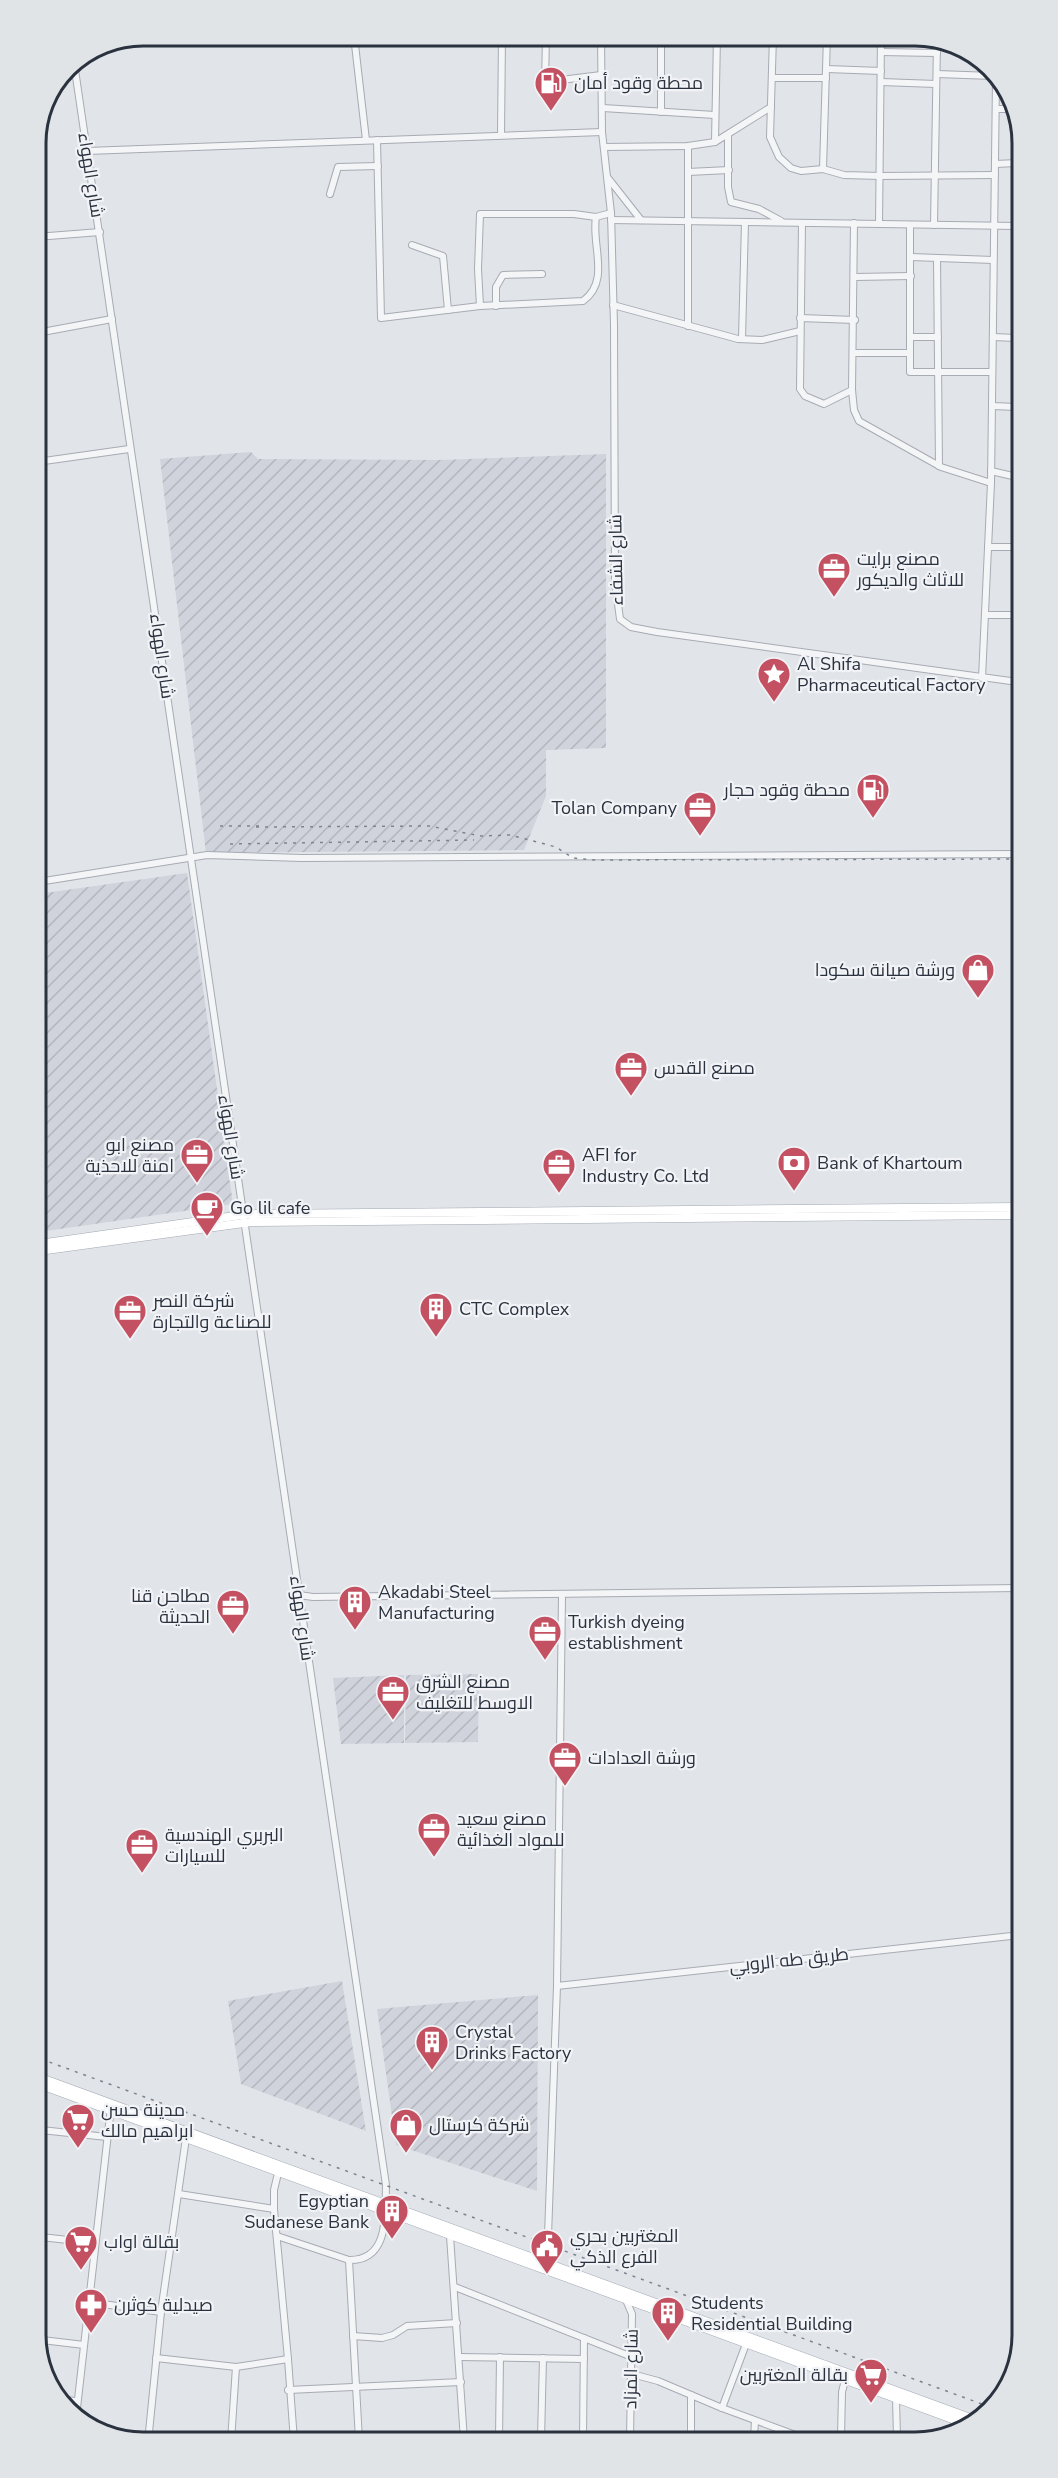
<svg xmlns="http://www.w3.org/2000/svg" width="1058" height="2478" viewBox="0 0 1058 2478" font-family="'Nunito Sans',Cairo,sans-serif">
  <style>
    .industrial { fill: url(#industrial-furrows) }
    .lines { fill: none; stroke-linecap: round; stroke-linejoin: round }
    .minor-casing { stroke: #a7abb3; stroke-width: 8 }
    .major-casing { stroke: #a2a9b4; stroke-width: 9 }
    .minor { stroke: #f4f5f7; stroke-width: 6 }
    .major { stroke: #fff; stroke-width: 8 }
    .rail { stroke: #7c8491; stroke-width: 1.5; stroke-dasharray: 3 6; stroke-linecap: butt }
    .labels { text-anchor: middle; stroke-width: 4.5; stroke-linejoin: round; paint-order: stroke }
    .poi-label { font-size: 18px; fill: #2b323f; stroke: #f1f3f6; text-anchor: start }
    .street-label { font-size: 18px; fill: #2b323f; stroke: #f1f3f6 }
    .rim { fill: none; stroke: #2b323f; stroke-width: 3 }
  </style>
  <defs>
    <pattern id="industrial-furrows" width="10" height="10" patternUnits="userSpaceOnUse" patternTransform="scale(1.5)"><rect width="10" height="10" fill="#d0d3db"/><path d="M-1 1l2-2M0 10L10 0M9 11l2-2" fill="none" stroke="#b3b6bd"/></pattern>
  </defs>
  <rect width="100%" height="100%" fill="#e1e4e9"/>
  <g class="industrial">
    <path d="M 251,452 L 258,459 L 440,460 L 606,454 L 606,748 L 546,750 L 546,796 L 524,850 L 206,853 L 160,459 Z"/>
    <path d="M 187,873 L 233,1204 L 39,1232 L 38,894 Z"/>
    <path d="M 479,1674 L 478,1742 L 405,1743 L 406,1675 Z"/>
    <path d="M 404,1675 L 404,1743 L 341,1744 L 333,1678 Z"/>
    <path d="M 342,1981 L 366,2131 L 241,2084 L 228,2001 Z"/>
    <path d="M 538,1995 L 537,2191 L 396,2145 L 377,2009 Z"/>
  </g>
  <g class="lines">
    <g class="minor-casing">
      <g id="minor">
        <path d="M 354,36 L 366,140"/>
        <path d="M 443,36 L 465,39 L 469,36"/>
        <path d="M 601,36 L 602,132 L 611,213 L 614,325 L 615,582 L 620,619 L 631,627 L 657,632 L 1018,682"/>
        <path d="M 773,36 L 770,137 L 779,157 L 791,168 L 801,171 L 823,169 L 844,175 L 881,176 L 995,175"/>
        <path d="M 546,37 L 545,82 L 601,75"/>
        <path d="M 503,42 L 533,41 L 551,36"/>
        <path d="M 881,52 L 937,53"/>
        <path d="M 74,63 L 386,2185 C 385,2213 390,2261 349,2260 L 359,2440"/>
        <path d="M 827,69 L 881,71"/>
        <path d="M 937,74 L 993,76"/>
        <path d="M 773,78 L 826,78"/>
        <path d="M 881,82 L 936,84"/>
        <path d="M 603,108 L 715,115"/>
        <path d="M 996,109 L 1016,109"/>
        <path d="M 661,112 L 661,36"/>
        <path d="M 501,135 L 502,36"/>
        <path d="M 728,135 L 728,187 L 731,202 L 759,209 L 781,221"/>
        <path d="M 377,140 L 381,318 L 480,306 L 583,301 C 611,281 591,245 596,217 L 611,213"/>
        <path d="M 715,142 L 717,36"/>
        <path d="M 688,146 L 688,326"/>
        <path d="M 604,147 L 688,146 L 715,142 L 771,107"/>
        <path d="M 87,151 L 602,132"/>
        <path d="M 995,164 L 1017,163"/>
        <path d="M 823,169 L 827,36"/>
        <path d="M 688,172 L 729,170"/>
        <path d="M 608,178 L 641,220"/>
        <path d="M 330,194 L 338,167 L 378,166"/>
        <path d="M 611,220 L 1017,226"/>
        <path d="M 802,223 L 800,389 L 805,396 L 824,404 L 852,390"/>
        <path d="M 854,223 L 852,390 L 854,410 L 859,421 L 941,467 L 991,483"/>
        <path d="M 879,224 L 881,36"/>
        <path d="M 910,225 L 910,372 L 992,372"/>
        <path d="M 934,225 L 937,42"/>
        <path d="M 36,237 L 100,232"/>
        <path d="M 412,245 L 443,256 L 448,310"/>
        <path d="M 911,257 L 993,260"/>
        <path d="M 937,258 L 939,466"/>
        <path d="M 855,277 L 911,276"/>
        <path d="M 613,305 L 738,339 L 762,340 L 800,331"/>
        <path d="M 480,306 L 478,269 L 480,214 L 574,214 L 596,217"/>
        <path d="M 496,306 L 496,287 L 503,275 L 542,274"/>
        <path d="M 800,318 L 855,320"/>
        <path d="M 37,333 L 112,319"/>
        <path d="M 910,337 L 938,337"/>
        <path d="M 993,337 L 1017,338"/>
        <path d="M 742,339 L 745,222"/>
        <path d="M 855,353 L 910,353"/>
        <path d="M 992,406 L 1017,407"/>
        <path d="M 37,462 L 129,449"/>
        <path d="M 991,471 L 1017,477"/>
        <path d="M 988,547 L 1018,547"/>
        <path d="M 985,615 L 1018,615"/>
        <path d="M 982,678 L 991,483 L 996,80"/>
        <path d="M 38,882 L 207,855 L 302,858 L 1018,854"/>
        <path d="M 299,1595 L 313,1597 L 1020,1588"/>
        <path d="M 557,1986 L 1021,1935"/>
        <path d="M 41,2130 L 107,2137"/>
        <path d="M 179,2194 L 274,2209"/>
        <path d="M 277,2236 L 349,2260"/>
        <path d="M 450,2236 L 464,2440"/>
        <path d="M 41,2237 L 95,2243"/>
        <path d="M 547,2263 L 557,1986 L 562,1596"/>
        <path d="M 455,2287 L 632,2357"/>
        <path d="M 626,2300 L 632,2314 L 630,2439"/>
        <path d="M 88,2302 L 161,2312"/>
        <path d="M 353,2336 L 382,2338 L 393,2335 L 407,2326 L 457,2323"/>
        <path d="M 42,2340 L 84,2345"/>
        <path d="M 459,2357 L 584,2359"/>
        <path d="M 156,2358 L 236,2367"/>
        <path d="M 288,2359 L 294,2441"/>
        <path d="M 632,2374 L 658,2381 L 722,2408 L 801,2437"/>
        <path d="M 288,2390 L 461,2382"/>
        <path d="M 896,2399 L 897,2437"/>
        <path d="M 63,2400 L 77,2401"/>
        <path d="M 722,2408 L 746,2344"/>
        <path d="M 76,2417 L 111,2107"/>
        <path d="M 954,2420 L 954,2433"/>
        <path d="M 841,2437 L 842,2392 L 845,2380"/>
        <path d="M 691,2438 L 691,2395"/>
        <path d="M 754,2438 L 755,2421"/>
        <path d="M 499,2439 L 500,2357"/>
        <path d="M 541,2439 L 543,2358"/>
        <path d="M 583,2439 L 584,2338"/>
        <path d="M 231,2441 L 236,2367 L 288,2359 L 274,2209 L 274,2190 L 279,2169"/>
        <path d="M 148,2442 L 161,2312 L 186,2138"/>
      </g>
    </g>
    <g class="major-casing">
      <g id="major">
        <path d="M 39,1244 L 249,1214 L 1019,1207"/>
        <path d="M 39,1251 L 251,1222 L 1019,1215"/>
        <path d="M 41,2078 L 973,2419"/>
        <path d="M 41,2085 L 966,2424"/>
      </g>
    </g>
    <use href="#minor" class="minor"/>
    <use href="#major" class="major"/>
    <g class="rail">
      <path d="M 220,826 L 262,826"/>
      <path d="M 256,827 L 429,826 L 481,836 L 510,835 L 556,847 L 573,858 L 595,860 L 1018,859"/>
      <path d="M 230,844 L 474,840"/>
      <path d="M 41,2059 L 990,2407"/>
    </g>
  </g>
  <defs>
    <g id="fuel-pin" transform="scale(1.725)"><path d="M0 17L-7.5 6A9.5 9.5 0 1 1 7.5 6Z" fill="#c35162" stroke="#f1f3f6"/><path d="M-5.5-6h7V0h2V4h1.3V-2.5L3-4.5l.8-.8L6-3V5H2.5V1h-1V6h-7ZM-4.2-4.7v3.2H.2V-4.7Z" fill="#fff"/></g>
    <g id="office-pin" transform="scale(1.725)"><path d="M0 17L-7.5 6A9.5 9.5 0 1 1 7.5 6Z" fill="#c35162" stroke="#f1f3f6"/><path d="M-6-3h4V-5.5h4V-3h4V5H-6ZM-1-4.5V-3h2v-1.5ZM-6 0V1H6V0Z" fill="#fff"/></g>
    <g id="sight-pin" transform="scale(1.725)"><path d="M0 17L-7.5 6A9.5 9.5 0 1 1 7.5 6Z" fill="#c35162" stroke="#f1f3f6"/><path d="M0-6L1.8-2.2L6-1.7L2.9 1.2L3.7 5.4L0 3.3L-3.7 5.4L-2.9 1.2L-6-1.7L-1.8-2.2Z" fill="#fff"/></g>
    <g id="shop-pin" transform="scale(1.725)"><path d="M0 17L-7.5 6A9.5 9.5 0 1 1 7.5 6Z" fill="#c35162" stroke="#f1f3f6"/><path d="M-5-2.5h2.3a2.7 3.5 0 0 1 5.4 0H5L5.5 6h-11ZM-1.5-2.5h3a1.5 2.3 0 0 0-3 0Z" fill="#fff"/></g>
    <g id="bank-pin" transform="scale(1.725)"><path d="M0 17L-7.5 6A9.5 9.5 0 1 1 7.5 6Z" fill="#c35162" stroke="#f1f3f6"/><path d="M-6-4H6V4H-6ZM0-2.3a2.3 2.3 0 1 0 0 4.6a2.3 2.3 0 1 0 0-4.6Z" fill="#fff"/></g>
    <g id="cafe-pin" transform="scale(1.725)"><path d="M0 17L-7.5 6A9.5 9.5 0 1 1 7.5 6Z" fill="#c35162" stroke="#f1f3f6"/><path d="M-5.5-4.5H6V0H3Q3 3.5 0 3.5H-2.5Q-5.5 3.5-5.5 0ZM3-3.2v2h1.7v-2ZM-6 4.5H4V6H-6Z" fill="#fff"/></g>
    <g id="building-pin" transform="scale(1.725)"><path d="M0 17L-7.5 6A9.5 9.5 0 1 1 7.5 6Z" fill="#c35162" stroke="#f1f3f6"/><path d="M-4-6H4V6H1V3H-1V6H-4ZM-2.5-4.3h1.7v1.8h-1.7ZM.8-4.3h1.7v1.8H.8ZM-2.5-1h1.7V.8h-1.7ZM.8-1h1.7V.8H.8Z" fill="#fff"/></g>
    <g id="supermarket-pin" transform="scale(1.725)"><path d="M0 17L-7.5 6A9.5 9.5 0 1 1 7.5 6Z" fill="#c35162" stroke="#f1f3f6"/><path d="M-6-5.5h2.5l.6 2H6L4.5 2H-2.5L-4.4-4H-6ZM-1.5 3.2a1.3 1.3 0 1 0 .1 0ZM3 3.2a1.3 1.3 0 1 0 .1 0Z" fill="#fff"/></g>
    <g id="civic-pin" transform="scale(1.725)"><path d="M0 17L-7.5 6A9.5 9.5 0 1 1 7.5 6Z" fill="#c35162" stroke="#f1f3f6"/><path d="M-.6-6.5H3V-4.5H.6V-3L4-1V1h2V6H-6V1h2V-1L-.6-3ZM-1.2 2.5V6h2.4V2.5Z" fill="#fff"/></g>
    <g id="pharmacy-pin" transform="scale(1.725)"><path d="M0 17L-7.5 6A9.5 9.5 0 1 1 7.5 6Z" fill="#c35162" stroke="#f1f3f6"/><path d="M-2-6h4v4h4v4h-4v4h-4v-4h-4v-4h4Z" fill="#fff"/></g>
  </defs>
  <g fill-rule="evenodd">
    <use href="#fuel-pin" x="551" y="83"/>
    <use href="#office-pin" x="834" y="569"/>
    <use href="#sight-pin" x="774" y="674"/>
    <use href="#fuel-pin" x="873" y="790"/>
    <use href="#office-pin" x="700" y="808"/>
    <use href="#shop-pin" x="978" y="970"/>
    <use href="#office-pin" x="631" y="1068"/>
    <use href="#office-pin" x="197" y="1155"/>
    <use href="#bank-pin" x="794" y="1163"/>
    <use href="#office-pin" x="559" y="1165"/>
    <use href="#cafe-pin" x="207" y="1208"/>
    <use href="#building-pin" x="436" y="1309"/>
    <use href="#office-pin" x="130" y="1311"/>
    <use href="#building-pin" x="355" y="1602"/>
    <use href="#office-pin" x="233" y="1606"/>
    <use href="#office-pin" x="545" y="1632"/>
    <use href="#office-pin" x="393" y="1692"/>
    <use href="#office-pin" x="565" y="1758"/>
    <use href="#office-pin" x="434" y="1829"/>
    <use href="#office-pin" x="142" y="1845"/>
    <use href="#building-pin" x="432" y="2042"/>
    <use href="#supermarket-pin" x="78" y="2120"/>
    <use href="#shop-pin" x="406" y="2125"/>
    <use href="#building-pin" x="392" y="2211"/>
    <use href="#supermarket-pin" x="81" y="2242"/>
    <use href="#civic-pin" x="547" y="2246"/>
    <use href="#pharmacy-pin" x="91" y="2305"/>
    <use href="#building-pin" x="668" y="2313"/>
    <use href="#supermarket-pin" x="871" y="2375"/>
  </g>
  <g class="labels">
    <g class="poi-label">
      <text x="574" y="89">محطة وقود أمان</text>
      <text x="857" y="565">مصنع برايت<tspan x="857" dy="21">للاثاث والديكور</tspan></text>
      <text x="797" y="670">Al Shifa<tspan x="797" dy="21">Pharmaceutical Factory</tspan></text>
      <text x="850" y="796" text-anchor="end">محطة وقود حجار</text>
      <text x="677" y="814" text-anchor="end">Tolan Company</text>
      <text x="955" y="976" text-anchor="end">ورشة صيانة سكودا</text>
      <text x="654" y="1074">مصنع القدس</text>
      <text x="174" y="1151" text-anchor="end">مصنع ابو<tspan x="174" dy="21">امنة للاحذية</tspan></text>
      <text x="582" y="1161">AFI for<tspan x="582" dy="21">Industry Co. Ltd</tspan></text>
      <text x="817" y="1169">Bank of Khartoum</text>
      <text x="230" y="1214">Go lil cafe</text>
      <text x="153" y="1307">شركة النصر<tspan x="153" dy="21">للصناعة والتجارة</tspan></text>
      <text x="459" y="1315">CTC Complex</text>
      <text x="378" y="1598">Akadabi Steel<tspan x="378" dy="21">Manufacturing</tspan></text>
      <text x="210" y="1602" text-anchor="end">مطاحن قنا<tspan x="210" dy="21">الحديثة</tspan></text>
      <text x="568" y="1628">Turkish dyeing<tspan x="568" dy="21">establishment</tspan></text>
      <text x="416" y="1688">مصنع الشرق<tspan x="416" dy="21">الاوسط للتغليف</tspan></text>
      <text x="588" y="1764">ورشة العدادات</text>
      <text x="457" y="1825">مصنع سعيد<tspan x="457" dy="21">للمواد الغذائية</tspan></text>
      <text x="165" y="1841">البربري الهندسية<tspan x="165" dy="21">للسيارات</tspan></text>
      <text x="455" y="2038">Crystal<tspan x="455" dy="21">Drinks Factory</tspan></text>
      <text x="101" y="2116">مدينة حسن<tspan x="101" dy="21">ابراهيم مالك</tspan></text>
      <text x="429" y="2131">شركة كرستال</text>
      <text x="369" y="2207" text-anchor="end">Egyptian<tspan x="369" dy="21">Sudanese Bank</tspan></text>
      <text x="570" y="2242">المغتربين بحري<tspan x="570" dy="21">الفرع الذكي</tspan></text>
      <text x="104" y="2248">بقالة اواب</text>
      <text x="691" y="2309">Students<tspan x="691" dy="21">Residential Building</tspan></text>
      <text x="114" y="2311">صيدلية كوثرن</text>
      <text x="848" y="2381" text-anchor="end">بقالة المغتربين</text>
    </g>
    <g class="street-label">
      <text transform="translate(91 175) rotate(81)" y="6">شارع الهواء</text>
      <text transform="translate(616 560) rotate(-91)" y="6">شارع الشفاء</text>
      <text transform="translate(162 656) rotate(82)" y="6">شارع الهواء</text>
      <text transform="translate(231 1137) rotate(81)" y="6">شارع الهواء</text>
      <text transform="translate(302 1618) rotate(82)" y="6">شارع الهواء</text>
      <text transform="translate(789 1960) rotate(-6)" y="6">طريق طه الروبي</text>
      <text transform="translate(631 2369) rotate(-89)" y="6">شارع المزاد</text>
    </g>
  </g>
  <path d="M0 0H1058V2478H0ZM143 46H915A97 97 0 0 1 1012 143V2335A97 97 0 0 1 915 2432H143A97 97 0 0 1 46 2335V143A97 97 0 0 1 143 46Z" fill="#e1e4e7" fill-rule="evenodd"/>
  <path class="rim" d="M143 46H915A97 97 0 0 1 1012 143V2335A97 97 0 0 1 915 2432H143A97 97 0 0 1 46 2335V143A97 97 0 0 1 143 46Z"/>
</svg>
